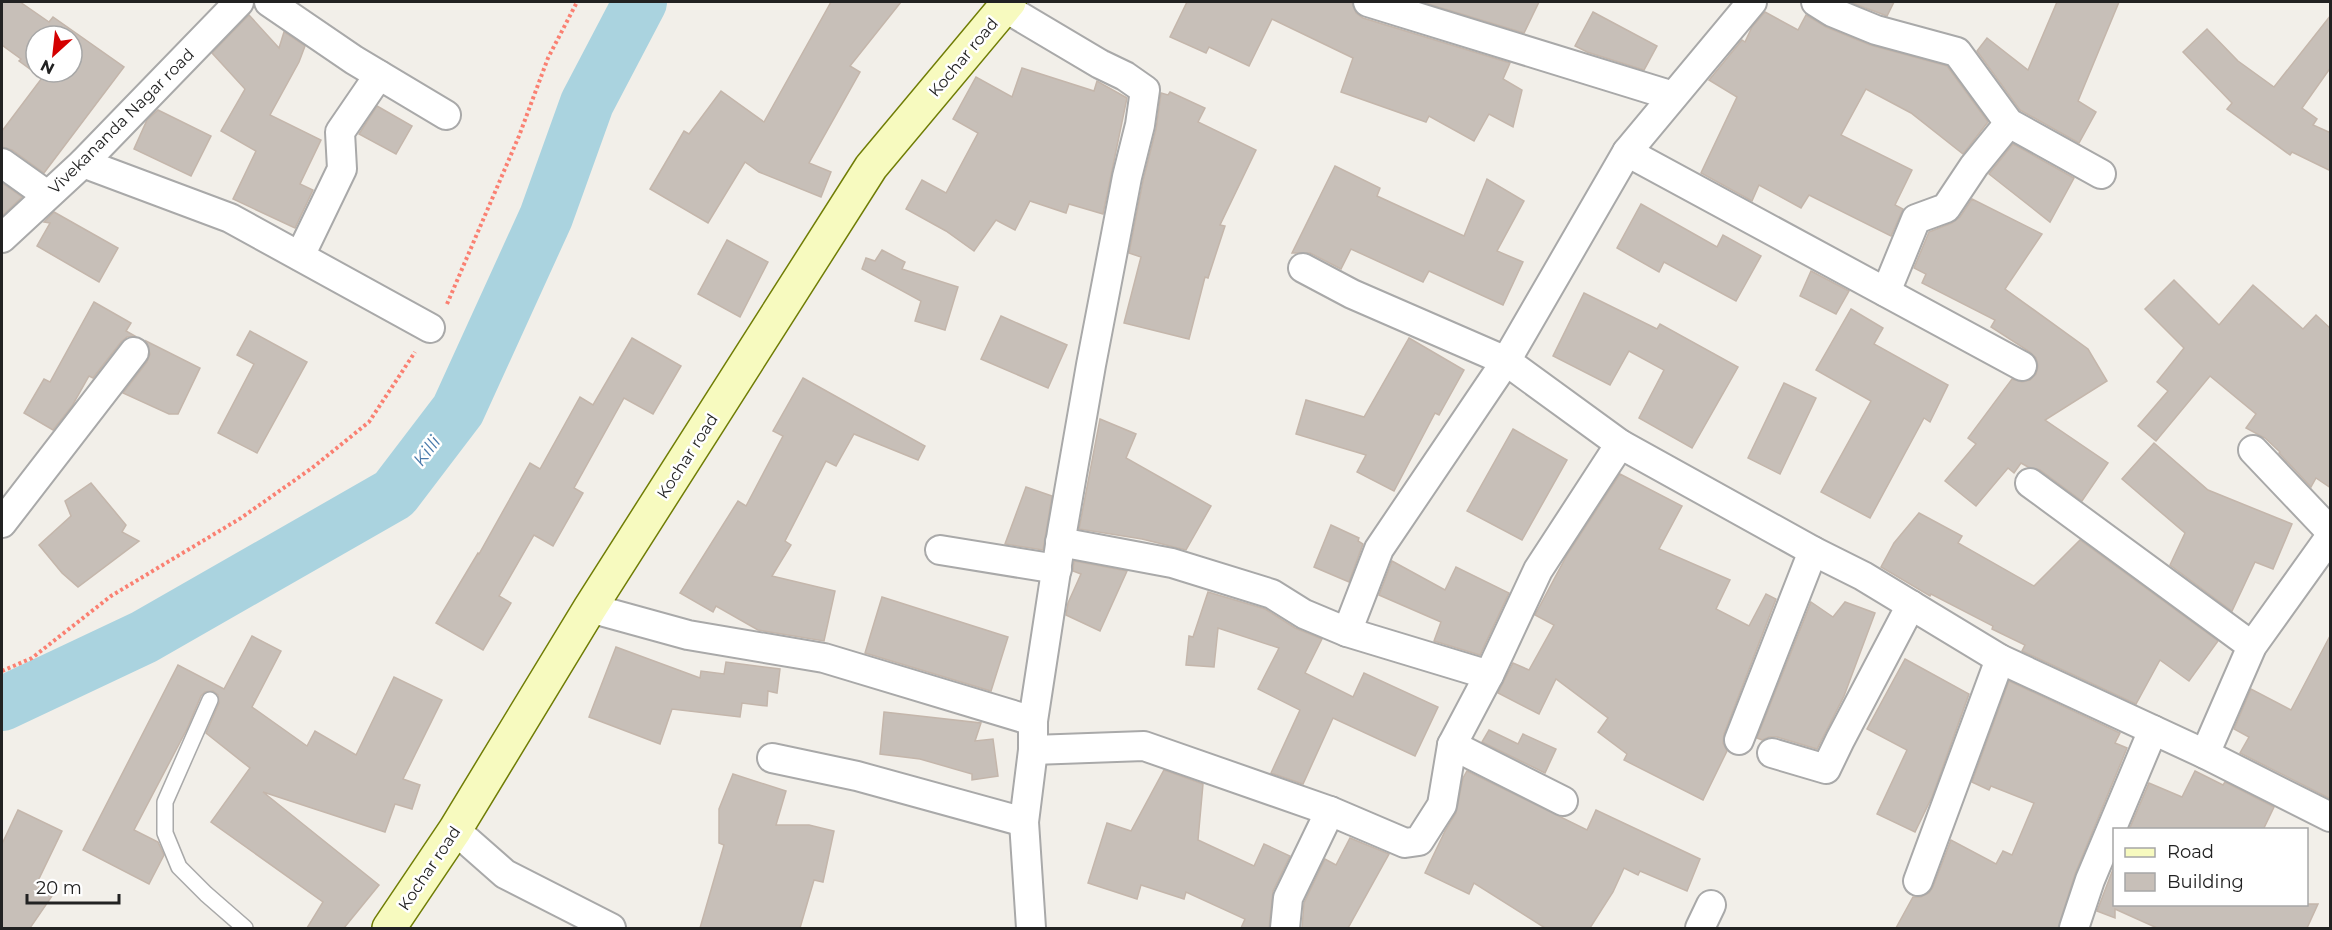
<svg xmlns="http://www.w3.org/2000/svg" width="2332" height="930" viewBox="0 0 2332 930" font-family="Montserrat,sans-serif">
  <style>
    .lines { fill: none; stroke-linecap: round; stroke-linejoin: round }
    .river { stroke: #aad3df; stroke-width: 54 }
    .building { fill: #c7bfb8; stroke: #c4b6ab; stroke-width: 1.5; fill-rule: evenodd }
    .lane-casing { stroke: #a9a9a9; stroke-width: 18 }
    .street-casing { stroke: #a9a9a9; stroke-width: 32 }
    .secondary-casing { stroke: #707d05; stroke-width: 36 }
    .path { stroke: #fa8072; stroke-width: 4; stroke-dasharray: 3 3; stroke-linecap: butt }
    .lane { stroke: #fff; stroke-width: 15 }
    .street { stroke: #fff; stroke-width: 28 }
    .secondary { stroke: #f7fabf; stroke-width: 33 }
    .labels { text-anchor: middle; stroke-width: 5; stroke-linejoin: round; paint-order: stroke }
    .street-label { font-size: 16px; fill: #222; stroke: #fff }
    .water-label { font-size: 18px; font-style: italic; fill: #4a7aab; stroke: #fff }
  </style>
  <rect width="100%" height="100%" fill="#f2efe9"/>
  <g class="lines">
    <path class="river" d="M 2,704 L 144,637 L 394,494 L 458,410 L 546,217 L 587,103 L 640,2"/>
  </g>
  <g class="building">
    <path d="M 2,2 L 20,2 L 49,22 L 53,17 L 124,67 L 44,173 L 12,150 L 2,147 L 2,131 L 42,78 L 19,61 L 21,59 L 2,45 ZM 36,36 L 72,36 L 72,72 L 36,72 Z"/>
    <path d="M 831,2 L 901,2 L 850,66 L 860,72 L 809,163 L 831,172 L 821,197 L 759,172 L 745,162 L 708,223 L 650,189 L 684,131 L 689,134 L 721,91 L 764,122 Z"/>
    <path d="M 1187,2 L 1352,2 L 1356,13 L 1363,18 L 1510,63 L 1503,79 L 1522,90 L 1513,127 L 1489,114 L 1474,141 L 1429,116 L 1426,122 L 1341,92 L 1353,58 L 1272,19 L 1249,66 L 1209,47 L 1206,53 L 1170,37 Z"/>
    <path d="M 1422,2 L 1539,2 L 1524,33 Z"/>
    <path d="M 1850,2 L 1894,2 L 1887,16 Z"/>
    <path d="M 2057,2 L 2119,2 L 2078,101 L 2096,112 L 2079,143 L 2020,110 L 1977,51 L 1987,38 L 2028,70 Z"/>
    <path d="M 1593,12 L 1657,46 L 1644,70 L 1587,52 L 1575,46 Z"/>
    <path d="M 1765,12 L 1798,30 L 1806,15 L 1826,27 L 1870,45 L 1947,66 L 1988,122 L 1963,154 L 1911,113 L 1866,89 L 1841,135 L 1912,170 L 1895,205 L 1903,209 L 1891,236 L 1809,195 L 1801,208 L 1759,185 L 1752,201 L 1701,173 L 1737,97 L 1709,80 L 1742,40 L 1745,42 L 1752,27 Z"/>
    <path d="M 249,15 L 279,48 L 284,32 L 305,46 L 299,62 L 270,115 L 321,140 L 300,184 L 313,190 L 295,228 L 233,199 L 256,151 L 221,131 L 245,89 L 212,53 Z"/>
    <path d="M 2331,15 L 2331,67 L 2302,108 L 2317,119 L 2313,125 L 2331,133 L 2331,171 L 2292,152 L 2290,155 L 2227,109 L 2232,103 L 2183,52 L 2207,29 L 2238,61 L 2274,87 Z"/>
    <path d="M 1022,68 L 1094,91 L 1097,81 L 1127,98 L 1103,214 L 1069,204 L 1066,213 L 1030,201 L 1015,230 L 996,220 L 974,251 L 946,231 L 906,209 L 922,180 L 946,193 L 978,133 L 953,119 L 976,77 L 1012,97 Z"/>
    <path d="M 1170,92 L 1205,108 L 1198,122 L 1256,150 L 1220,225 L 1225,226 L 1208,278 L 1205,277 L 1189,339 L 1124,323 L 1141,257 L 1129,253 L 1143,181 L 1156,129 L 1161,93 L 1168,95 Z"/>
    <path d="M 377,106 L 412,126 L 396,154 L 359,134 Z"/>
    <path d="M 158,110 L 211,136 L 191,176 L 134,149 L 147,120 Z"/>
    <path d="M 2013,144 L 2074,178 L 2050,222 L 1989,174 Z"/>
    <path d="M 1335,166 L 1380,188 L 1377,196 L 1464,236 L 1487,179 L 1524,201 L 1497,251 L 1523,262 L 1503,305 L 1429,271 L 1423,282 L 1351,249 L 1341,269 L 1310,253 L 1292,253 Z"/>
    <path d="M 2,183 L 22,197 L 2,216 Z"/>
    <path d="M 1972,199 L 2042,234 L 2005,289 L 2088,349 L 2107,381 L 2045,420 L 2108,463 L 2082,501 L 2040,470 L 2028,467 L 2021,463 L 2014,473 L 2008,468 L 1976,506 L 1945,481 L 1976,444 L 1968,438 L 2012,379 L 2022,382 L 2030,380 L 2036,374 L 2038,366 L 2036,358 L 2030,352 L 1991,327 L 1995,320 L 1922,283 L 1926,274 L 1914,268 L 1929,232 L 1952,223 L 1960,217 Z"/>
    <path d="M 1641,204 L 1717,247 L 1723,235 L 1761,256 L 1736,301 L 1664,262 L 1659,272 L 1617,248 Z"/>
    <path d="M 54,212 L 118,248 L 99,282 L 37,246 L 50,223 L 44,222 Z"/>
    <path d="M 727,240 L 768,262 L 740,317 L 698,294 Z"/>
    <path d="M 882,250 L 905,262 L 902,269 L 958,287 L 945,330 L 915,321 L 921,301 L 862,269 L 866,258 L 875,261 Z"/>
    <path d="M 1811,271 L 1849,291 L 1836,314 L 1800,296 Z"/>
    <path d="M 2174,280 L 2219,325 L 2253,285 L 2303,329 L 2316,315 L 2331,329 L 2331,488 L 2316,478 L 2311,487 L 2279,453 L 2280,452 L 2265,438 L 2246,428 L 2256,414 L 2210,376 L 2156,441 L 2138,426 L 2168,391 L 2157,382 L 2184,348 L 2145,309 Z"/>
    <path d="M 1584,293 L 1657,329 L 1660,324 L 1738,367 L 1692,448 L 1639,418 L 1664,370 L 1629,351 L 1610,385 L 1553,356 Z"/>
    <path d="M 94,302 L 131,323 L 126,331 L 135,336 L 127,337 L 121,342 L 93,378 L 89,376 L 72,406 L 53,430 L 24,413 L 44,379 L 50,382 Z"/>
    <path d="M 1851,309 L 1883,328 L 1874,344 L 1948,385 L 1930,422 L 1924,418 L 1870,518 L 1821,492 L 1871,401 L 1816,370 Z"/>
    <path d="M 1001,316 L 1067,345 L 1048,388 L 981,359 Z"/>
    <path d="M 250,331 L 307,362 L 257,453 L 218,433 L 254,364 L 237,355 Z"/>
    <path d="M 632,338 L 681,366 L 653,414 L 624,398 L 574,488 L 583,493 L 553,546 L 534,535 L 499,596 L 511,603 L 483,650 L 436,623 L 478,553 L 479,554 L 530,463 L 540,469 L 580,397 L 593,405 Z"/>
    <path d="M 1409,338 L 1464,370 L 1439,415 L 1435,413 L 1394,491 L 1357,472 L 1366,455 L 1296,434 L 1306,400 L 1364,417 Z"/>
    <path d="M 146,341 L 200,368 L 178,414 L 169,414 L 123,393 L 147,362 L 150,354 Z"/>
    <path d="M 803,378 L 925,446 L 918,460 L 854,434 L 836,466 L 826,461 L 785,541 L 791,545 L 772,576 L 835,591 L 824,641 L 758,630 L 716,606 L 713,612 L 680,593 L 738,501 L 746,506 L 783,436 L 773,431 Z"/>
    <path d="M 1784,383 L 1816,398 L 1780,474 L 1748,458 Z"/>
    <path d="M 1100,419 L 1136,434 L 1126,458 L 1211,506 L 1186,550 L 1142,539 L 1079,529 Z"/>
    <path d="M 1513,429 L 1567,460 L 1522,540 L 1467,511 Z"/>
    <path d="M 2154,443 L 2208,490 L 2292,524 L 2273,569 L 2255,562 L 2232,611 L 2170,565 L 2185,533 L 2122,479 Z"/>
    <path d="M 1620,474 L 1682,506 L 1659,549 L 1730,580 L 1716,609 L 1749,626 L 1766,594 L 1776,599 L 1724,734 L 1723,743 L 1727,751 L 1703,800 L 1624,760 L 1627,754 L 1598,732 L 1608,718 L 1556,679 L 1539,714 L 1498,693 L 1513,663 L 1529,670 L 1554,625 L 1535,615 L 1567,555 Z"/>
    <path d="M 91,483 L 126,525 L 122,532 L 139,541 L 78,587 L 62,573 L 39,545 L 71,516 L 65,501 Z"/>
    <path d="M 1026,487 L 1052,496 L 1043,550 L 1005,544 Z"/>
    <path d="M 1919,513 L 1962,536 L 1958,543 L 2034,586 L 2080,540 L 2218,641 L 2189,681 L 2160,660 L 2136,704 L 2022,651 L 2025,645 L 1992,629 L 1993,626 L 1931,594 L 1930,596 L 1881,567 L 1894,543 Z"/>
    <path d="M 1331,525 L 1359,538 L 1358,541 L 1363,544 L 1349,582 L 1314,567 Z"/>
    <path d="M 1074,561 L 1127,571 L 1100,631 L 1066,615 L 1068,603 L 1081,574 L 1073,571 Z"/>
    <path d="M 1392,561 L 1445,590 L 1456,567 L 1509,593 L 1480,655 L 1434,641 L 1441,622 L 1379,595 Z"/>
    <path d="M 1208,592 L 1265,609 L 1295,628 L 1322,639 L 1305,673 L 1353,697 L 1364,673 L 1438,707 L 1415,756 L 1333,718 L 1303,784 L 1271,773 L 1300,710 L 1258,689 L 1279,648 L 1218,628 L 1214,667 L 1186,665 L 1189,636 L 1193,637 Z"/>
    <path d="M 882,597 L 1008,637 L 991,691 L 865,653 Z"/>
    <path d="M 1811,602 L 1833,617 L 1845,602 L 1875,613 L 1844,696 L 1817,749 L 1777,737 L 1769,737 L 1762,740 L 1757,738 Z"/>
    <path d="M 2331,634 L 2331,799 L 2240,753 L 2249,737 L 2234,729 L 2251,689 L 2291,710 Z"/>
    <path d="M 252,636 L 281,651 L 252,707 L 307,746 L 315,731 L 356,755 L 394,677 L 442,700 L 403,779 L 420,785 L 412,809 L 395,804 L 385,832 L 263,792 L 379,885 L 344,928 L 307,928 L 323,902 L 211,822 L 250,768 L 206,733 L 219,703 L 218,695 L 213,691 L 205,692 L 201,696 L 187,729 L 134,830 L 158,842 L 164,855 L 149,884 L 83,850 L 178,665 L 224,689 Z"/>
    <path d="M 616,647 L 700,678 L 701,671 L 724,674 L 726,662 L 780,669 L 777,693 L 768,691 L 767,706 L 742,703 L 740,717 L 672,709 L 660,744 L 589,717 Z"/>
    <path d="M 1905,659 L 1969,694 L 1932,797 L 1915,832 L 1877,814 L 1907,750 L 1867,729 Z"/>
    <path d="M 2009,681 L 2120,733 L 2115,743 L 2127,748 L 2075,874 L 2058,928 L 1896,928 L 1913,897 L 1921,897 L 1929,893 L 1933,887 L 1951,840 L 1996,864 L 2003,851 L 2012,855 L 2034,803 L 1991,786 L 1989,790 L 1972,782 Z"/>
    <path d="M 884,712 L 981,723 L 975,741 L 993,739 L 998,776 L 972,780 L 972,774 L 920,759 L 880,754 Z"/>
    <path d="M 1489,730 L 1518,744 L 1523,734 L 1556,749 L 1545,773 L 1482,742 Z"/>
    <path d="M 1164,770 L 1203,784 L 1198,840 L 1254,866 L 1264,844 L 1290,856 L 1273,891 L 1269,928 L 1241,928 L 1245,919 L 1186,892 L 1184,899 L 1141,885 L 1137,899 L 1088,883 L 1107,823 L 1131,831 Z"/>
    <path d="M 1467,771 L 1587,830 L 1596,810 L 1700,859 L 1687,891 L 1640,871 L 1638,875 L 1624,868 L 1613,892 L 1590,928 L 1545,928 L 1474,883 L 1469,894 L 1425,873 L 1445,831 L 1456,813 L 1463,778 Z"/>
    <path d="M 2195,771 L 2223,785 L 2225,782 L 2274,807 L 2263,830 L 2129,830 L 2149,783 L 2182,797 Z"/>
    <path d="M 733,774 L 786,791 L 776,825 L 809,825 L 834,831 L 823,882 L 814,880 L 800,928 L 700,928 L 724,845 L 719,843 L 719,809 Z"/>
    <path d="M 18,810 L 62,831 L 36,885 L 52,896 L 30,928 L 2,928 L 2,844 Z"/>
    <path d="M 1350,838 L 1389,854 L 1348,928 L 1302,928 L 1304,903 L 1325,859 L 1336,865 Z"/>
    <path d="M 2115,864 L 2115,904 L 2318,904 L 2307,928 L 2157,928 L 2115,909 L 2115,918 L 2097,911 Z"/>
  </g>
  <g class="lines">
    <g class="lane-casing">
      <path id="lane" d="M 210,700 L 165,802 L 165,833 L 179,867 L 206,894 L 245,928"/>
    </g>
    <g class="street-casing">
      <g id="street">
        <path d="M 269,2 L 354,60 L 446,115"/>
        <path d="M 1368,2 L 1673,96"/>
        <path d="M 1752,2 L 1627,152 L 1506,361 L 1620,444 L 1813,551 L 1863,576 L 2000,659 L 2205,754 L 2330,817"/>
        <path d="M 1816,2 L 1832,12 L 1876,30 L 1957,52 L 2009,123 L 2101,174"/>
        <path d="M 1004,7 L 1100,64 L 1125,76 L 1145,90 L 1140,125 L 1127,177 L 1091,365 L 1062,532 L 1033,721 L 1033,750 L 1024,822 L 1031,928"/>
        <path d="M 1627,152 L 2022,366"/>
        <path d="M 2,163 L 47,195"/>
        <path d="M 83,163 L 230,218 L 430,328"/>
        <path d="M 2,238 L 83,163 L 239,2"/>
        <path d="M 300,256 L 342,169 L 340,132 L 379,75"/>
        <path d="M 1303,268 L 1352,294 L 1506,361 L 1379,549 L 1347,632"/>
        <path d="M 1886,292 L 1916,219 L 1946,208 L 1974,166 L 2009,123"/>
        <path d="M 2253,450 L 2330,531"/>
        <path d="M 2030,483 L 2252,646"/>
        <path d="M 2,523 L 134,352"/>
        <path d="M 1060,542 L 1172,563 L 1272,594 L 1304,614 L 1347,632 L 1489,675"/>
        <path d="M 940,550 L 1057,569"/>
        <path d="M 590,608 L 688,635 L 824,658 L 1033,721"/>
        <path d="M 1739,740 L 1813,551"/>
        <path d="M 1452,745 L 1563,801"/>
        <path d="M 1033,750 L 1144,746 L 1330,811 L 1405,843 L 1419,841 L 1442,805 L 1452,745 L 1489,675 L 1538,570 L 1620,444"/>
        <path d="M 1772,753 L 1826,769 L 1840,740 L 1911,605"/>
        <path d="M 2205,754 L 2252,646 L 2330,537"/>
        <path d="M 772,758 L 857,776 L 1024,822"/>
        <path d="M 455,830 L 505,874 L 611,928"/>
        <path d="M 1918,881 L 2000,659"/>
        <path d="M 1285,928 L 1288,898 L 1330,811"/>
        <path d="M 1700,928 L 1711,905"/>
        <path d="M 2074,928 L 2090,880 L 2153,730"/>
      </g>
    </g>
    <g class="secondary-casing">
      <path id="secondary" d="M 389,928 L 455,830 L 590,608 L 871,167 L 1009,2"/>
    </g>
    <g class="path">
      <path d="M 447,304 L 519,136 L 548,58 L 577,2"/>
      <path d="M 2,671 L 32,658 L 111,596 L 241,518 L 312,468 L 369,422 L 415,352"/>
    </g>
    <use href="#lane" class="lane"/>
    <use href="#street" class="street"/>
    <use href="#secondary" class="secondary"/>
  </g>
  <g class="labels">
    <g class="street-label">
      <text transform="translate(963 57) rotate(-50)" y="6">Kochar road</text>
      <text transform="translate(121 121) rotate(-45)" y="6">Vivekananda Nagar road</text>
      <text transform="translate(687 456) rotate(-57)" y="6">Kochar road</text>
      <text transform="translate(429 868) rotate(-56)" y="6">Kochar road</text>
    </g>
    <g class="water-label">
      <text transform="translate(427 451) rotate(-53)" y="6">Killi</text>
    </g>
  </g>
  <rect width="2332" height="930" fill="none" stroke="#222222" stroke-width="6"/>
  <rect x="2113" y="828" width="195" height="78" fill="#ffffff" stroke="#a7a7a7" stroke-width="1.5"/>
  <rect x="2125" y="848" width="30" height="9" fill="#f7fabf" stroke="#a7a7a7" stroke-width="1.5"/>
  <text x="2167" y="858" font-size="18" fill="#222222">Road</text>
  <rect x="2125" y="873" width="30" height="18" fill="#c7bfb8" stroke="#a7a7a7" stroke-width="1.5"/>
  <text x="2167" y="888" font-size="18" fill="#222222">Building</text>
  <g transform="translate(54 54) rotate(207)"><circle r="28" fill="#ffffff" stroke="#a7a7a7" stroke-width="1.5"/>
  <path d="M0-4.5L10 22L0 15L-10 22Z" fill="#d40000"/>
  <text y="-9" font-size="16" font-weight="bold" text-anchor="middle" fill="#222222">N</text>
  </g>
  <path d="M27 894v9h92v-9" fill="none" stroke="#222222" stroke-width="3"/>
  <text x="36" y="894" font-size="18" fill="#222222" stroke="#ffffff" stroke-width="4.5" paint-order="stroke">20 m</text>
</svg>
